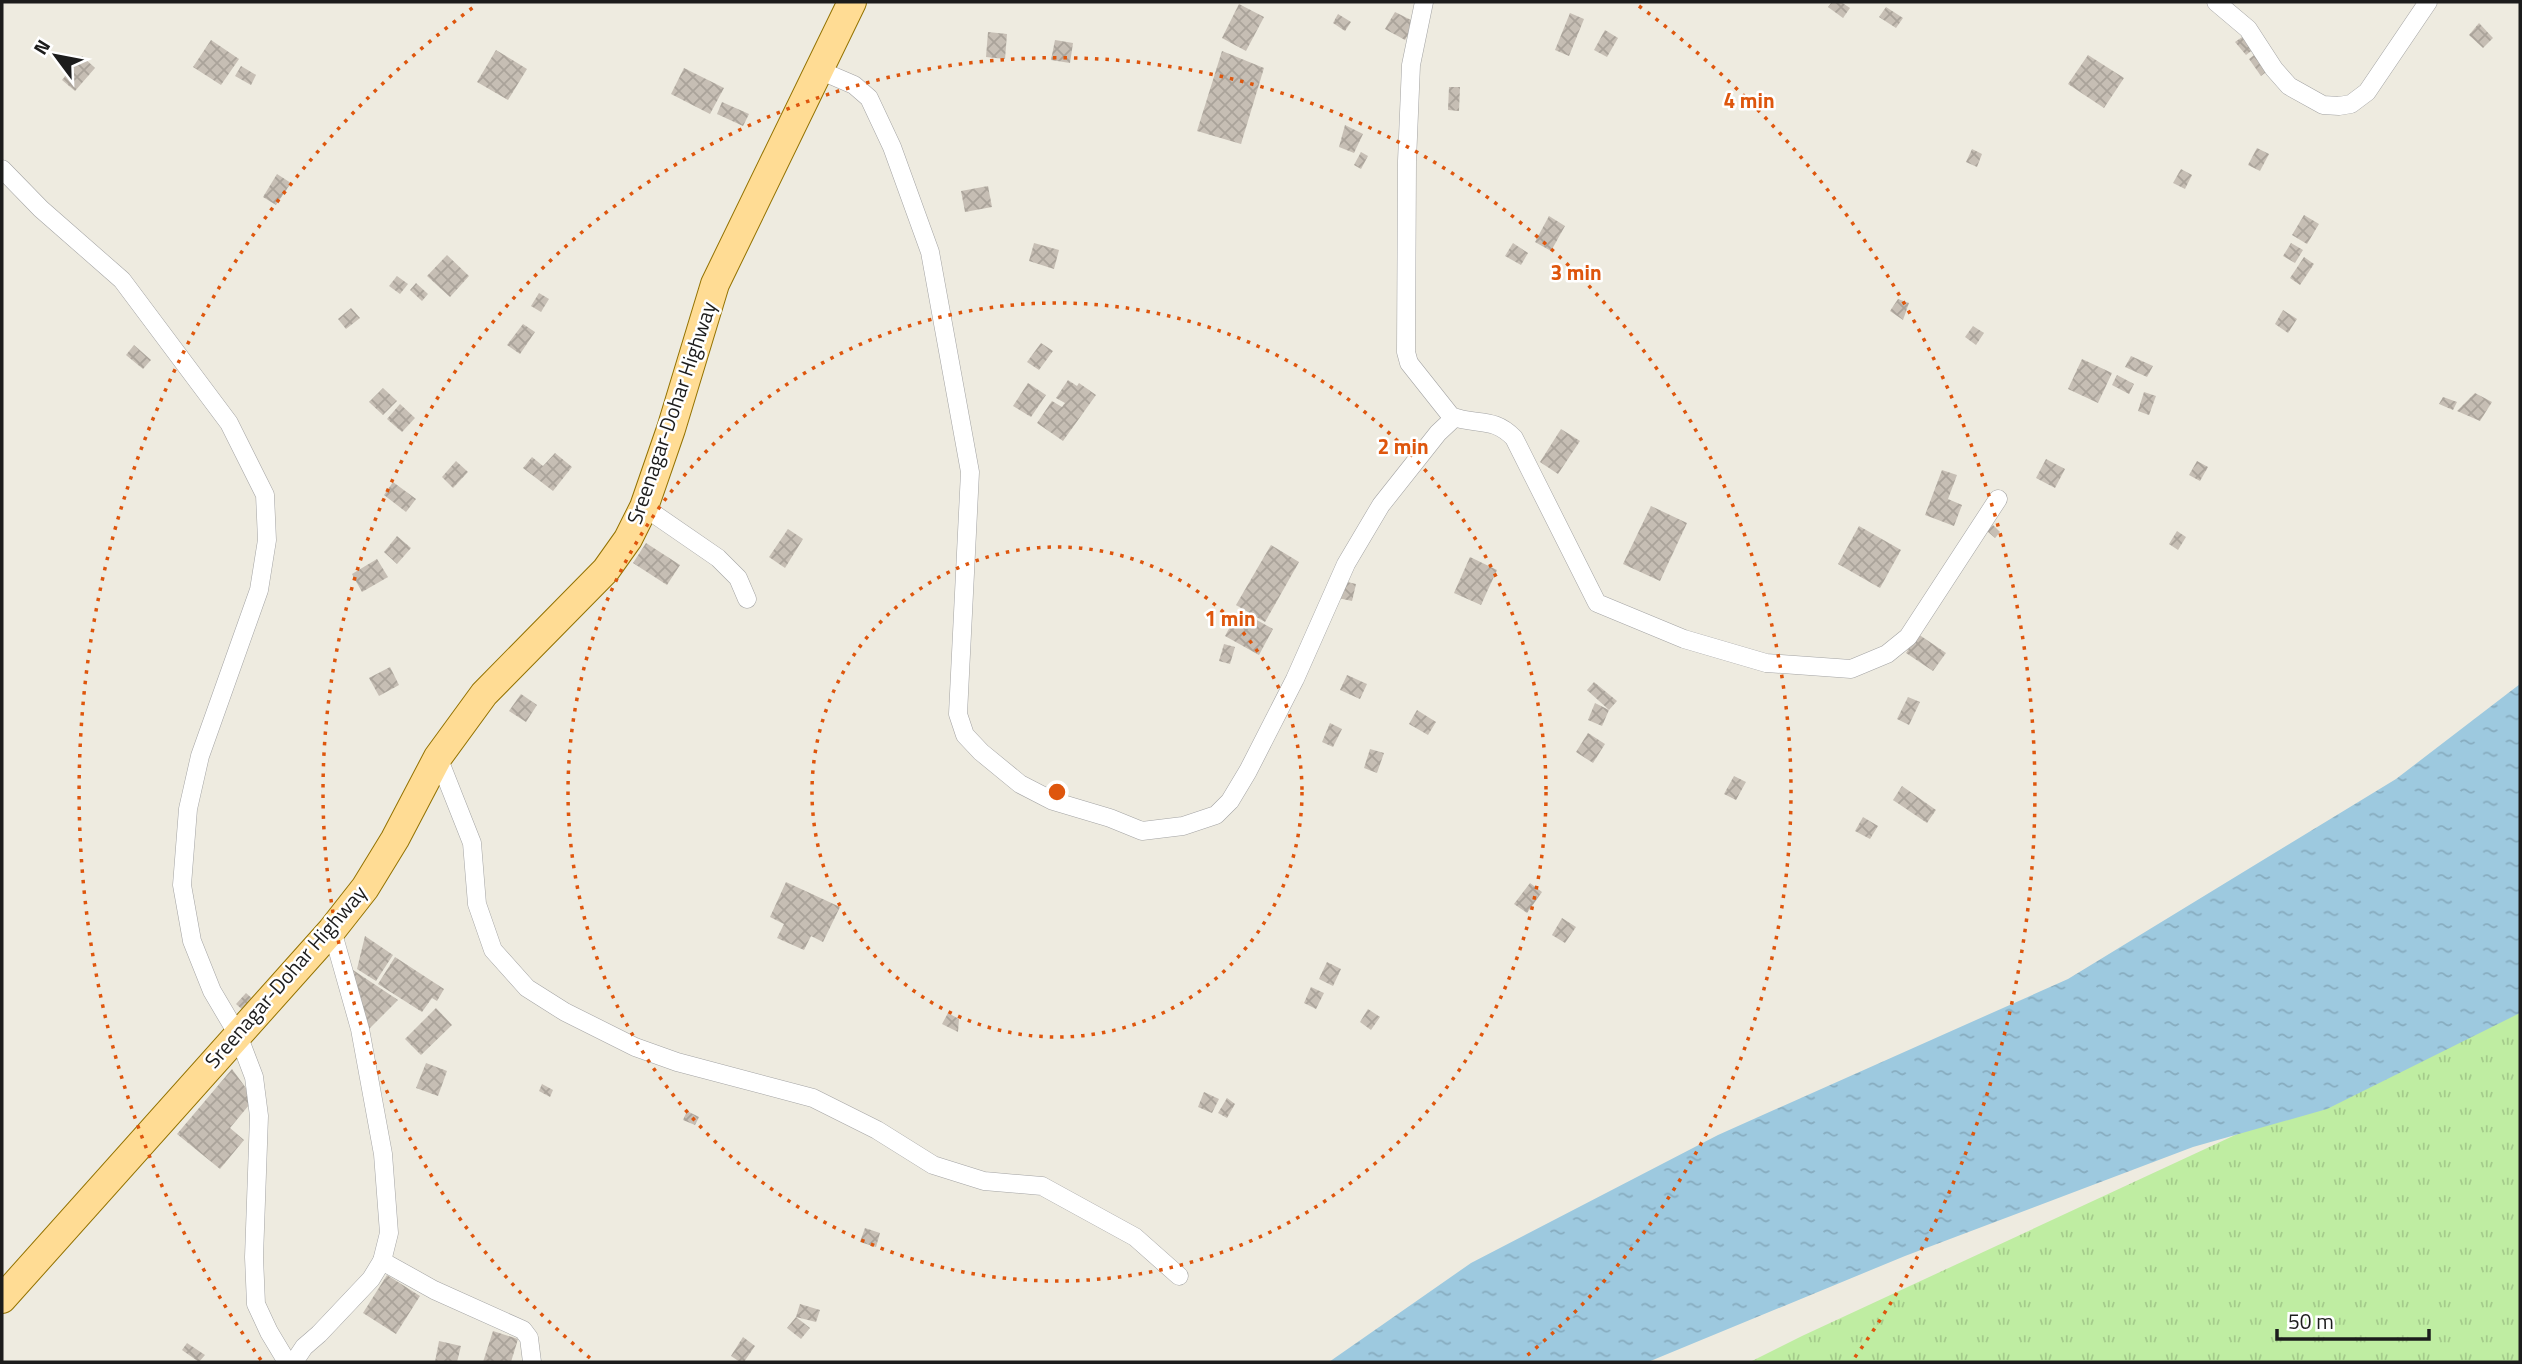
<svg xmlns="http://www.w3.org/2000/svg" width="2522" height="1364" viewBox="0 0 2522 1364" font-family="'Titillium Web',sans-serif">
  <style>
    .grass { fill: url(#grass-tufts) }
    .water { fill: url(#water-ripples) }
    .building { fill: url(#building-cross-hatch) }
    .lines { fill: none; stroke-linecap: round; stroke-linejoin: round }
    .street-casing { stroke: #a3a3a3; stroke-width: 19 }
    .primary-casing { stroke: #937200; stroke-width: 30 }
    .street { stroke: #fff; stroke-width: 18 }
    .primary { stroke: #ffdc94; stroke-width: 28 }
    .ring { fill: none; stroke: #de560d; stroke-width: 3.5; stroke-dasharray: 3.5 7 }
    .labels { text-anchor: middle; stroke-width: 5; stroke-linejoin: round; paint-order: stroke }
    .street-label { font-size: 21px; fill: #1c1c1c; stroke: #fff }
    .centre { fill: #de560d; stroke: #fff; stroke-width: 3.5 }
    .ring-label { font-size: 21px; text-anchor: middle; font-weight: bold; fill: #de560d; stroke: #fff; stroke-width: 5; stroke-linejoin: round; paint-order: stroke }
  </style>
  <defs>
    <pattern id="grass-tufts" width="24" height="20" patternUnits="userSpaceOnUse" patternTransform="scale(1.75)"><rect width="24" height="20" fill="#bfeda2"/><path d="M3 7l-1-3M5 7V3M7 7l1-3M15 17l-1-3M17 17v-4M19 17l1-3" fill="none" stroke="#a4cb8b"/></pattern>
    <pattern id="water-ripples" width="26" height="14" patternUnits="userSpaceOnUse" patternTransform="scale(1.75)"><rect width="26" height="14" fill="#9dc9df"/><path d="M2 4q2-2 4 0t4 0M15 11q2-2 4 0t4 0" fill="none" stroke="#87acbf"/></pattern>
    <pattern id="building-cross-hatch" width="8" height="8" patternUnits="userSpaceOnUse" patternTransform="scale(1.75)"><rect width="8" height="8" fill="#c6beb4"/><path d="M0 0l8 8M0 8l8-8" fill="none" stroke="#aaa39a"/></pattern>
  </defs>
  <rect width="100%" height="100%" fill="#eeebe0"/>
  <path class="grass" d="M 2520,1003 L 2520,1362 L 1750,1362 L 1802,1336 Z"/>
  <path class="water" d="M 2520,684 L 2520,1013 L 2327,1109 L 2193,1147 L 1905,1256 L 1648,1362 L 1329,1362 L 1471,1263 L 1718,1135 L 2068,979 L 2396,779 Z"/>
  <g class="building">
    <path d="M 1832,2 L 1841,2 L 1850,8 L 1843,18 L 1828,7 Z"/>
    <path d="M 1239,4 L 1264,17 L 1246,51 L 1222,38 Z"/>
    <path d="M 1886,7 L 1903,18 L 1896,28 L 1879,17 Z"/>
    <path d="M 1395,12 L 1415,22 L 1405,40 L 1385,29 Z"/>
    <path d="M 1570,13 L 1584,19 L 1569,56 L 1555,50 Z"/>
    <path d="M 1338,14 L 1351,22 L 1345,31 L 1333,23 Z"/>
    <path d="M 2479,23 L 2493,38 L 2483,48 L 2469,35 Z"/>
    <path d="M 1605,30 L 1618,38 L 1607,57 L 1594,50 Z"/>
    <path d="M 988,32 L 1007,34 L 1005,59 L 986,57 Z"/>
    <path d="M 2245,35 L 2255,48 L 2246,55 L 2235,42 Z"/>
    <path d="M 211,40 L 239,59 L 221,85 L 193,67 Z"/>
    <path d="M 1055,40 L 1073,43 L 1070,63 L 1051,60 Z"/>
    <path d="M 496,50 L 527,69 L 508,100 L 477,82 Z"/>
    <path d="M 1222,51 L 1264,68 L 1241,144 L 1197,131 Z"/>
    <path d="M 2258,52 L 2270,69 L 2261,76 L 2249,59 Z"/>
    <path d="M 2088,55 L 2124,78 L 2104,108 L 2068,84 Z"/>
    <path d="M 82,56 L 95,68 L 75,91 L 62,80 Z"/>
    <path d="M 241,66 L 256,75 L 251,85 L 235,76 Z"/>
    <path d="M 684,68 L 724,88 L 710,114 L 671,94 Z"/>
    <path d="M 1449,87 L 1460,87 L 1459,111 L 1448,110 Z"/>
    <path d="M 722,102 L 749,114 L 743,126 L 717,114 Z"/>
    <path d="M 1345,125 L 1363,134 L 1354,153 L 1339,147 Z"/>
    <path d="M 2257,148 L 2269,154 L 2260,171 L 2248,165 Z"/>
    <path d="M 1972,149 L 1982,154 L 1977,167 L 1966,162 Z"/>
    <path d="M 1361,152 L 1368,156 L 1361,169 L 1354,165 Z"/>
    <path d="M 2181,169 L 2192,175 L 2185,189 L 2173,183 Z"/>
    <path d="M 277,174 L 291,183 L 276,205 L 263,197 Z"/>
    <path d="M 988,186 L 992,207 L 965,212 L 961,191 Z"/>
    <path d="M 2304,215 L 2319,224 L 2307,244 L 2292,235 Z"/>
    <path d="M 1549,216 L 1565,226 L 1551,251 L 1535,242 Z"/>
    <path d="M 1034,243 L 1059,250 L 1054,269 L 1029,261 Z"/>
    <path d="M 1513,243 L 1528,253 L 1521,265 L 1505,256 Z"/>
    <path d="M 2291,243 L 2303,250 L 2295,263 L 2283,256 Z"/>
    <path d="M 447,255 L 469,276 L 450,297 L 427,276 Z"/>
    <path d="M 2304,257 L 2314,264 L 2300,285 L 2290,278 Z"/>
    <path d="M 397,276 L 408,284 L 400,294 L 389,286 Z"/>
    <path d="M 416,283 L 428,294 L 422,301 L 410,290 Z"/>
    <path d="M 539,293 L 549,299 L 541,312 L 531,306 Z"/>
    <path d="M 1898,299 L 1909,303 L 1903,320 L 1890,311 Z"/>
    <path d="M 351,308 L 360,318 L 346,329 L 338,319 Z"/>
    <path d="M 2283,310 L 2297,319 L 2288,333 L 2275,324 Z"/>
    <path d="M 523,324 L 535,332 L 520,354 L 507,345 Z"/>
    <path d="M 1973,326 L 1984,333 L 1976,345 L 1965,337 Z"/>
    <path d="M 1041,343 L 1053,351 L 1039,370 L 1027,362 Z"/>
    <path d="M 134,345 L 151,360 L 143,369 L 126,355 Z"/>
    <path d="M 2131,356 L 2153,366 L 2147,377 L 2125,367 Z"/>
    <path d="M 2082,359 L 2112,373 L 2098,403 L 2068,389 Z"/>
    <path d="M 2117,375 L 2134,384 L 2129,394 L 2112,385 Z"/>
    <path d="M 1068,380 L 1077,386 L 1079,383 L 1096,395 L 1063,441 L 1037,423 L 1052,401 L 1062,407 L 1065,403 L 1056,398 Z"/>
    <path d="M 1028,383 L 1046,395 L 1031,417 L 1013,406 Z"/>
    <path d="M 383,388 L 397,401 L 383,415 L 369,402 Z"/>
    <path d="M 2144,392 L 2156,396 L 2149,415 L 2138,411 Z"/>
    <path d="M 2475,393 L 2492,402 L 2480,421 L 2457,411 Z"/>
    <path d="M 2443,397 L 2457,402 L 2453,410 L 2439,404 Z"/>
    <path d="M 400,404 L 415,418 L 402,432 L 387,419 Z"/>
    <path d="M 1561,429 L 1580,441 L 1558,474 L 1540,462 Z"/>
    <path d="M 555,453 L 572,467 L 553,491 L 523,468 L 532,457 L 543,466 Z"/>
    <path d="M 2046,459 L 2065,469 L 2055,488 L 2036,478 Z"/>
    <path d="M 456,461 L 468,472 L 453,488 L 442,477 Z"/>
    <path d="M 2197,461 L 2208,467 L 2200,481 L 2189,475 Z"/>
    <path d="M 1942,470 L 1957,475 L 1948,499 L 1962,505 L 1954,526 L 1925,515 Z"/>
    <path d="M 393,482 L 416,499 L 406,512 L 384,495 Z"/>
    <path d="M 1651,506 L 1687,523 L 1660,581 L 1623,564 Z"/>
    <path d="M 1993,525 L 2000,532 L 1995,538 L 1987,531 Z"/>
    <path d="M 1859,526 L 1901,550 L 1880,588 L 1838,564 Z"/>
    <path d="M 788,529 L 803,539 L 785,568 L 769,557 Z"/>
    <path d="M 2177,531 L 2186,537 L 2178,550 L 2169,544 Z"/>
    <path d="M 397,536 L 411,548 L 397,564 L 384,552 Z"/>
    <path d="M 646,543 L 680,565 L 667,585 L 633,563 Z"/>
    <path d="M 1271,545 L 1299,562 L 1265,622 L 1236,605 Z"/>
    <path d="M 1470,557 L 1497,570 L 1481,605 L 1454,593 Z"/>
    <path d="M 377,559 L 388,577 L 362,592 L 352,574 Z"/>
    <path d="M 1343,581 L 1356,584 L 1352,601 L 1338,598 Z"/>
    <path d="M 1239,610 L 1273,629 L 1259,655 L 1225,636 Z"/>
    <path d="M 1918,634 L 1946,653 L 1933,671 L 1906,653 Z"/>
    <path d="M 1224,644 L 1235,647 L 1230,664 L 1219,661 Z"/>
    <path d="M 390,667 L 399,685 L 379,696 L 369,678 Z"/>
    <path d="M 1347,675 L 1367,684 L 1360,699 L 1340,690 Z"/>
    <path d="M 1594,682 L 1617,701 L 1609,710 L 1587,690 Z"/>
    <path d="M 521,694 L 537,705 L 526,722 L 509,711 Z"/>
    <path d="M 1908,697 L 1920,702 L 1909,725 L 1897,719 Z"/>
    <path d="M 1595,703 L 1609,710 L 1602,726 L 1588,720 Z"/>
    <path d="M 1417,710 L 1436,722 L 1428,735 L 1409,724 Z"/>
    <path d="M 1330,723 L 1342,729 L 1333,747 L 1322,742 Z"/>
    <path d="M 1588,733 L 1605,744 L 1593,763 L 1576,752 Z"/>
    <path d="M 1370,749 L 1384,753 L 1377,773 L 1364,768 Z"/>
    <path d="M 1734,776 L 1746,782 L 1736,800 L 1724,794 Z"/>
    <path d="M 1902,786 L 1936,810 L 1927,823 L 1893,800 Z"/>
    <path d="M 1863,817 L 1878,826 L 1870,839 L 1855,831 Z"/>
    <path d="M 786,882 L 840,907 L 823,942 L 811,936 L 804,950 L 777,938 L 784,924 L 770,917 Z"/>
    <path d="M 1530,883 L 1542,892 L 1527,913 L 1514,904 Z"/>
    <path d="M 1562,918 L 1576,927 L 1565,943 L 1552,935 Z"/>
    <path d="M 365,936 L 393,955 L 376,981 L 357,969 Z"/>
    <path d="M 395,957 L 444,989 L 437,1001 L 432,998 L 422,1012 L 378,984 Z"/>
    <path d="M 1327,962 L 1341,969 L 1333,986 L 1319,979 Z"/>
    <path d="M 347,966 L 398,1000 L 369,1029 Z"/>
    <path d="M 1311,987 L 1324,993 L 1316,1009 L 1304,1003 Z"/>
    <path d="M 246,993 L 255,1001 L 245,1012 L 236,1004 Z"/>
    <path d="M 436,1008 L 452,1025 L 421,1055 L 405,1039 Z"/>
    <path d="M 1368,1009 L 1380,1017 L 1371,1030 L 1360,1022 Z"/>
    <path d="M 948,1013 L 959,1019 L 958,1032 L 942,1024 Z"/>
    <path d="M 426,1063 L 447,1071 L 438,1096 L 416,1088 Z"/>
    <path d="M 232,1069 L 254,1099 L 230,1128 L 244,1140 L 220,1169 L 177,1134 Z"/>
    <path d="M 542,1084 L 553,1090 L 550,1097 L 539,1091 Z"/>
    <path d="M 1204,1092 L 1219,1099 L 1212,1113 L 1198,1107 Z"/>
    <path d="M 1227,1098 L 1235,1104 L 1227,1118 L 1218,1113 Z"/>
    <path d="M 687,1111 L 699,1117 L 695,1125 L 683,1120 Z"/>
    <path d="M 865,1228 L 880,1233 L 876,1247 L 860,1242 Z"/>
    <path d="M 387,1275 L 420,1296 L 396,1334 L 363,1313 Z"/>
    <path d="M 800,1304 L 820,1310 L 816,1322 L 796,1317 Z"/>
    <path d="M 796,1317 L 810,1328 L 801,1339 L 787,1328 Z"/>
    <path d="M 493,1331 L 518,1339 L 511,1362 L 483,1362 Z"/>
    <path d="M 743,1337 L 755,1346 L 744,1362 L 740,1362 L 731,1356 Z"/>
    <path d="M 439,1341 L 461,1346 L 457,1362 L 435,1362 Z"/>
    <path d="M 187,1343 L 205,1355 L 199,1362 L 182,1350 Z"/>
  </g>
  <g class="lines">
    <g class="street-casing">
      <g id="street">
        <path d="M 1424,2 L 1411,65 L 1407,161 L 1406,352 L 1409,363 L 1451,416 C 1476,426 1493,416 1514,438 L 1597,603 L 1684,639 L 1766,663 L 1851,669 L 1887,654 L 1908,637 L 1998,499"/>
        <path d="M 2216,2 L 2248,29 L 2274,69 L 2289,86 L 2323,105 L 2339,106 L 2351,104 L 2367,92 L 2428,2"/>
        <path d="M 819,70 L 854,85 L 869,98 L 892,147 L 930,252 L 970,472 L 958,714 L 965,735 L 981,752 L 1020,784 L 1053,801 L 1110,818 L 1142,831 L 1183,826 L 1216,815 L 1230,801 L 1248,771 L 1295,679 L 1346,564 L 1381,505 L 1438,433 L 1454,418"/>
        <path d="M 2,169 L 41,209 L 122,280 L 229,423 L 265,495 L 267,540 L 259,590 L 200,756 L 188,809 L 182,885 L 192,941 L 212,991 L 238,1035 L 254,1077 L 259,1116 L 254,1257 L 256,1304 L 269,1332 L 287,1362"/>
        <path d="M 644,507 L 718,558 L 738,578 L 747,599"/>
        <path d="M 438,757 L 472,843 L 477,904 L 493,950 L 527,988 L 565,1012 L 635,1047 L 677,1062 L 813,1098 L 877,1130 L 933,1165 L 984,1181 L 1042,1186 L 1135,1237 L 1179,1276"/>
        <path d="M 382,1261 L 434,1290 L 523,1330 L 529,1338 L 532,1362"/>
        <path d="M 294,1362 L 304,1347 L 319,1334 L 371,1279 L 382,1261 L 389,1233 L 383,1154 L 360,1029 L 332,930"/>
      </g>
    </g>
    <g class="primary-casing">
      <path id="primary" d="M 2,1299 L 332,930 L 365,888 L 395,839 L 438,757 L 484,694 L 606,570 L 628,539 L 644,507 L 671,429 L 715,284 L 852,2"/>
    </g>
    <use href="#street" class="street"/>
    <use href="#primary" class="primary"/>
  </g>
  <g class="ring">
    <circle cx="1057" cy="792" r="245"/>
    <circle cx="1057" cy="792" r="489"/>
    <path d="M590 1358A734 734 0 1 1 1524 1358"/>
    <path d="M261 1360A978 978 0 0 1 475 6M1639 6A978 978 0 0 1 1853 1360"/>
  </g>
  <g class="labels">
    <g class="street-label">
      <text transform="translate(672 413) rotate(-71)" y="7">Sreenagar-Dohar Highway</text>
      <text transform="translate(286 977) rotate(-49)" y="7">Sreenagar-Dohar Highway</text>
    </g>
  </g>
  <circle cx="1057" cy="792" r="10" class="centre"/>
  <g class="ring-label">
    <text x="1749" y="108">4 min</text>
    <text x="1576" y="280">3 min</text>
    <text x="1403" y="454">2 min</text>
    <text x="1230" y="626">1 min</text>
  </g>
  <rect width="2522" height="1364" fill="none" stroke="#1c1c1c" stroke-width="7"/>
  <g transform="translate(56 56) rotate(302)" stroke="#ffffff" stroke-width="5" paint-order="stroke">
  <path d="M0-5L12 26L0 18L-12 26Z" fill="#1c1c1c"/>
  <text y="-10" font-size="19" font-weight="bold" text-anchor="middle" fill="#1c1c1c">N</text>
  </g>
  <path d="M2277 1329v10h152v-10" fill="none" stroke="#1c1c1c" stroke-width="3.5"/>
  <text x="2288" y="1329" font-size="21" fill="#1c1c1c" stroke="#ffffff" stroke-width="5" paint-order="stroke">50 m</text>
</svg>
